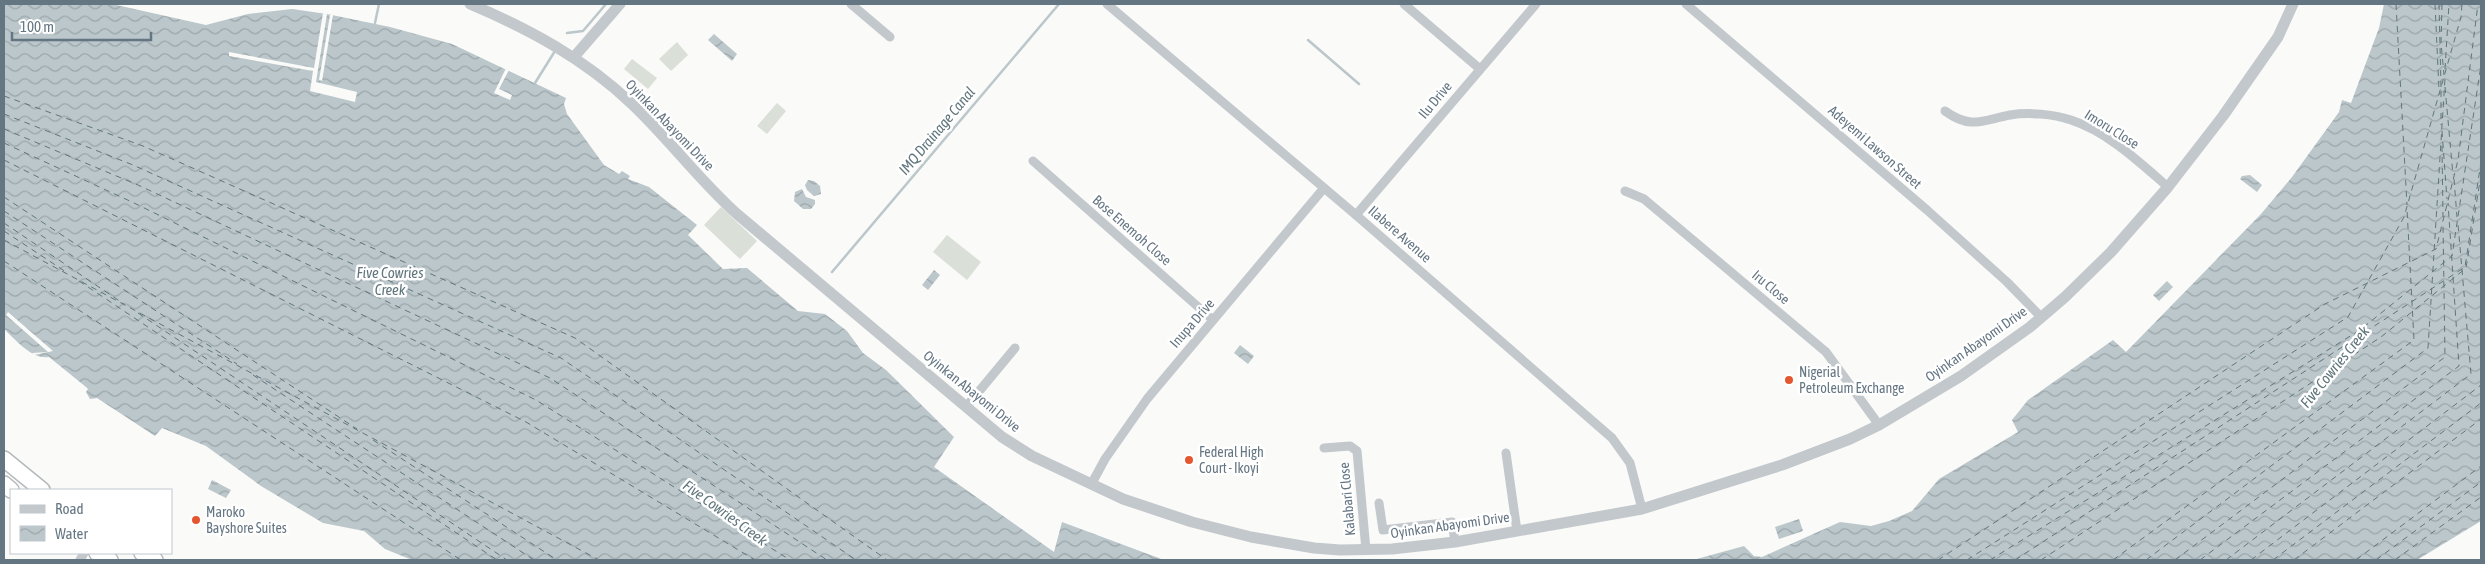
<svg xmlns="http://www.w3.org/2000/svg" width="2485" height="564" viewBox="0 0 2485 564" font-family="'Asap Condensed',sans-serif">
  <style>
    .pitch { fill: #dadfd7 }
    .water { fill: url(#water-waves) }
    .pier { fill: #fafaf8 }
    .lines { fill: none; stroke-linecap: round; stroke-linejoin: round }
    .stream { stroke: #bbc7cb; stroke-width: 2.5 }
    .ferry { stroke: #60757c; stroke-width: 1; stroke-dasharray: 6 5; stroke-linecap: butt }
    .trunk-casing { stroke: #b4b9bd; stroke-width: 18 }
    .minor { stroke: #c3c8cc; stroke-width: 9 }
    .tertiary { stroke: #c3c8cc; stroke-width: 11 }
    .trunk { stroke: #fff; stroke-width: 15 }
    .poi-dot { fill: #e4572e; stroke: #fff; stroke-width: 2 }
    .labels { text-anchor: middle; stroke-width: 5; stroke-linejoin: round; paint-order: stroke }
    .street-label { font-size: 14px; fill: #657683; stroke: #fff }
    .poi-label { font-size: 14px; fill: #657683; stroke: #fff; text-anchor: start }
    .water-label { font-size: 15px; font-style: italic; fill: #60757c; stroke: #fff }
  </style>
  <defs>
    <pattern id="water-waves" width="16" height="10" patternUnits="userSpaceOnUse" patternTransform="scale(1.25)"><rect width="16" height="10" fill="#bbc7cb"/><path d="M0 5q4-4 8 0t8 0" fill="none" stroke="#9ca6aa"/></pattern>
  </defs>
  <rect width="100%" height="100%" fill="#fafaf8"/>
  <g class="pitch">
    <path d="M 677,42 L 688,55 L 671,71 L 659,59 Z"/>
    <path d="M 632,59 L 657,78 L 648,89 L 624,69 Z"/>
    <path d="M 777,103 L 786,111 L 767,134 L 757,126 Z"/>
    <path d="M 721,207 L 757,241 L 740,259 L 704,225 Z"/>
    <path d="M 947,235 L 981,262 L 967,280 L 933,252 Z"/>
  </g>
  <g class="water">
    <path d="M 4,4 L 112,4 L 206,25 L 248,14 L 292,9 L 327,14 L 390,27 L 452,44 L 566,98 L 564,104 L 567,114 L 604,165 L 619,174 L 622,171 L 630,176 L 628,179 L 649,187 L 697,225 L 688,235 L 723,269 L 747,268 L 798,311 L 825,314 L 847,331 L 863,353 L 886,370 L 954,437 L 934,467 L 1054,552 L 1062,522 L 1164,560 L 412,560 L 385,549 L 364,531 L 323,523 L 261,486 L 206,446 L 162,428 L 155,436 L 97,398 L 90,399 L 86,392 L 88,389 L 86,387 L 49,357 C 32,360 16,340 4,329 Z"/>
    <path d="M 2384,4 L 2481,4 L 2481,521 L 2417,560 L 1693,560 L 1744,546 L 1754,556 L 1762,557 L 1840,522 L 1871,526 L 1889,521 L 1912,511 L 1939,479 L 2018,432 L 2012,420 L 2028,400 L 2113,340 L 2126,352 L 2261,214 L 2292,177 L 2339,112 L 2342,100 L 2351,103 L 2379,28 Z"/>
    <path d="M 714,34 L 737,54 L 732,61 L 708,40 Z"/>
    <path d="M 2250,175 L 2262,185 L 2257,192 L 2240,179 L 2242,176 Z"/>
    <path d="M 808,180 L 814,181 L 820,186 L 821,194 L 814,196 L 807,190 L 805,185 Z"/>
    <path d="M 802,189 L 806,197 L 815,200 L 815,204 L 811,209 L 803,209 L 794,201 L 795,192 Z"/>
    <path d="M 934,270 L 940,275 L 928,290 L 922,285 Z"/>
    <path d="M 2167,281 L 2173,287 L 2159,301 L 2153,295 Z"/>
    <path d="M 1240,345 L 1254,356 L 1248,364 L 1234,353 Z"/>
    <path d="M 212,480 L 231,490 L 226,498 L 208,489 Z"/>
    <path d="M 1799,519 L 1803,531 L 1779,539 L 1775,527 Z"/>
  </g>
  <g class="pier">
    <path d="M 323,13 L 327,14 L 316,82 L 357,92 L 355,102 L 310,91 L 313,71 L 229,56 L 229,52 L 314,68 Z"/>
    <path d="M 330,15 L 333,15 L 322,81 L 319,80 Z"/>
    <path d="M 506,68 L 509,70 L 499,89 L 512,95 L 510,100 L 494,93 Z"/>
    <path d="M 8,312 L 53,351 L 34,355 L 32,353 L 48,352 L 6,315 Z"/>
  </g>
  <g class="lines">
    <g class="stream">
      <path d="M 375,23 L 379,4"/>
      <path d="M 567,33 L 583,31 L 606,4"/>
      <path d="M 1308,40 L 1359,84"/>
      <path d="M 535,83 L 555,51"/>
      <path d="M 832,272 L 1059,4"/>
    </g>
    <g class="ferry">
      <path d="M 2396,4 L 2407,205"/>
      <path d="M 2435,4 L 2439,90"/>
      <path d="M 2439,4 L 2441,87"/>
      <path d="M 2442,4 L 2441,43 L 2444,75"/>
      <path d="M 2445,69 L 2449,4"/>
      <path d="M 2445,87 L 2453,175"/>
      <path d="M 2441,91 L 2441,125"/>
      <path d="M 4,96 L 143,146 L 575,338 L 887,560"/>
      <path d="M 4,114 L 133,165 L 561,358 L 856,560"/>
      <path d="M 4,129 L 138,185 L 550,378 L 827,560"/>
      <path d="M 2442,131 L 2447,199"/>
      <path d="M 4,143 L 132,202 L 536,400 L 790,560"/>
      <path d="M 2442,146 L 2443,217"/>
      <path d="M 4,160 L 526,422 L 755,560"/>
      <path d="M 2454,179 L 2457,217"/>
      <path d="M 4,197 L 357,429"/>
      <path d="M 4,211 L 237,364"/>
      <path d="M 4,223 L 124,304"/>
      <path d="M 4,231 L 66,272"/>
      <path d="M 4,240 L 599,560"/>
      <path d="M 4,261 L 461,560"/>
      <path d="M 79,281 L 497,560"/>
      <path d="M 138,313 L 507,560"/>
      <path d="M 253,375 L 534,560"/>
      <path d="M 373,440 L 557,560"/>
      <path d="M 1938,560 L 2325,304 L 2436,249 L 2458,160 L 2478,4"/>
      <path d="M 1967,560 L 2348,317 L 2404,217 L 2461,17 L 2462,4"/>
      <path d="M 1990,560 L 2360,330 L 2452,256 L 2481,65"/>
      <path d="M 2015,560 L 2465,267 L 2481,162"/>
      <path d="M 2041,560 L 2381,337 L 2466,268 L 2481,175"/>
      <path d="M 2113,560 L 2414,340 L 2407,209"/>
      <path d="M 2146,560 L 2428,348 L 2445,78"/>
      <path d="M 2175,560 L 2445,357 L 2443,224"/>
      <path d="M 2200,560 L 2459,366 L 2448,203"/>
      <path d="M 2226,560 L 2471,374 L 2458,224"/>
      <path d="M 2251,560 L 2481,385"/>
      <path d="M 2273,560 L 2481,403"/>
      <path d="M 2294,560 L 2481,419"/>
      <path d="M 2356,560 L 2481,466"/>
      <path d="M 2376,560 L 2481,482"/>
      <path d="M 2395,560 L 2481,497"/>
    </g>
    <g class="trunk-casing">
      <g id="trunk">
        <path d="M 4,459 L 42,490"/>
        <path d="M 4,484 L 11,490"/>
        <path d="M 97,553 L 110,560"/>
        <path d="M 142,553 L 155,560"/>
      </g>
    </g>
    <g class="minor">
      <path d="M 851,4 L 890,37"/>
      <path d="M 1107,4 L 1356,215 L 1612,438 L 1630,463 L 1642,509"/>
      <path d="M 1404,4 L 1480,69"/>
      <path d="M 1686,4 L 1927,210 L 2007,282 L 2041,317"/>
      <path d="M 1945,111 C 1971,130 1983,120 2010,115 C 2029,112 2053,114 2071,120 C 2108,132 2139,162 2168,187"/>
      <path d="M 1033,161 L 1213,320"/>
      <path d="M 1625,191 L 1644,199 L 1826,352 L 1879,425"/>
      <path d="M 1356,215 L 1536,4"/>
      <path d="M 966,407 L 1015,348"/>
      <path d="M 1324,448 L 1350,446 L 1357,451 L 1366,550"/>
      <path d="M 1506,453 L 1517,531"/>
      <path d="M 1092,483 L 1105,459 L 1147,399 L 1324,188"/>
      <path d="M 1379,503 L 1383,530 L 1452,522 L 1455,542"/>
      <path d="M 80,560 L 84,553"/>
    </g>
    <g class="tertiary">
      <path d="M 470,4 C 529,29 585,59 632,104 C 669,139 699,180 737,214 L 1002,437 L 1032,456 L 1123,499 L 1192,522 L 1251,537 L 1314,548 L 1340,550 L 1392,549 L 1455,542 L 1642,509 L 1782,465 L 1850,439 L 1879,425 L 1961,376 L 2030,327 L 2065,297 L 2111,252 L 2168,187 L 2223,116 L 2278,37 L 2293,4"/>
      <path d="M 574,57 L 620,4"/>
    </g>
    <use href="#trunk" class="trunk"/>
  </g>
  <g class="poi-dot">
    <circle cx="1789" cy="380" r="5"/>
    <circle cx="1189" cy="460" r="5"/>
    <circle cx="196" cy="520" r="5"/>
  </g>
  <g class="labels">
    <g class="street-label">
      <text transform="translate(1435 100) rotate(-50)" y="5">Ilu Drive</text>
      <text transform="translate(670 125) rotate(46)" y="5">Oyinkan Abayomi Drive</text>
      <text transform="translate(2112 129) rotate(32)" y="5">Imoru Close</text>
      <text transform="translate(1875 147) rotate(41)" y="5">Adeyemi Lawson Street</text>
      <text transform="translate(1132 230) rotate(41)" y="5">Bose Enemoh Close</text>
      <text transform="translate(1400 234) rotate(41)" y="5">Ilabere Avenue</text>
      <text transform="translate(1771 287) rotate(40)" y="5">Iru Close</text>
      <text transform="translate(1192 323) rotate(-49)" y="5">Inupa Drive</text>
      <text transform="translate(1976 344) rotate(-35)" y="5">Oyinkan Abayomi Drive</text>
      <text transform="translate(972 391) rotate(39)" y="5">Oyinkan Abayomi Drive</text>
      <text transform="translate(1347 499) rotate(-95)" y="5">Kalabari Close</text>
      <text transform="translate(1450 525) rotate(-8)" y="5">Oyinkan Abayomi Drive</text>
    </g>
    <g class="poi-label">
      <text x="1799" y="377">Nigerial<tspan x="1799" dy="16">Petroleum Exchange</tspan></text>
      <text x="1199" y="457">Federal High<tspan x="1199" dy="16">Court - Ikoyi</tspan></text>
      <text x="206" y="517">Maroko<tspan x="206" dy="16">Bayshore Suites</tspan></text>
    </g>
    <g class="water-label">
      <text transform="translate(937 131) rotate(-50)" y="5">IMQ Drainage Canal</text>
      <text x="390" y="278">Five Cowries<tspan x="390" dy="17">Creek</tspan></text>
      <text transform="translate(2335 367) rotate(-51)" y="5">Five Cowries Creek</text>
      <text transform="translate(725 513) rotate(36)" y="5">Five Cowries Creek</text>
    </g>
  </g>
  <rect width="2485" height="564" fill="none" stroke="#657683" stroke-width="10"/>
  <rect x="10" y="489" width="162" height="65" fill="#ffffff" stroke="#c1c8cd"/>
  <rect x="20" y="505" width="25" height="8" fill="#c3c8cc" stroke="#c1c8cd"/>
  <text x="55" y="514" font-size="15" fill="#657683">Road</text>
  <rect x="20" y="526" width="25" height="15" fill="url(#water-waves)" stroke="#c1c8cd"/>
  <text x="55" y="539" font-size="15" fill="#657683">Water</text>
  <path d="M12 32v8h139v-8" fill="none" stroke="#657683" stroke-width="2.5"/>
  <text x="20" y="32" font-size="15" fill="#657683" stroke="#ffffff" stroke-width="4" paint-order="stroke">100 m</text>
</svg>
